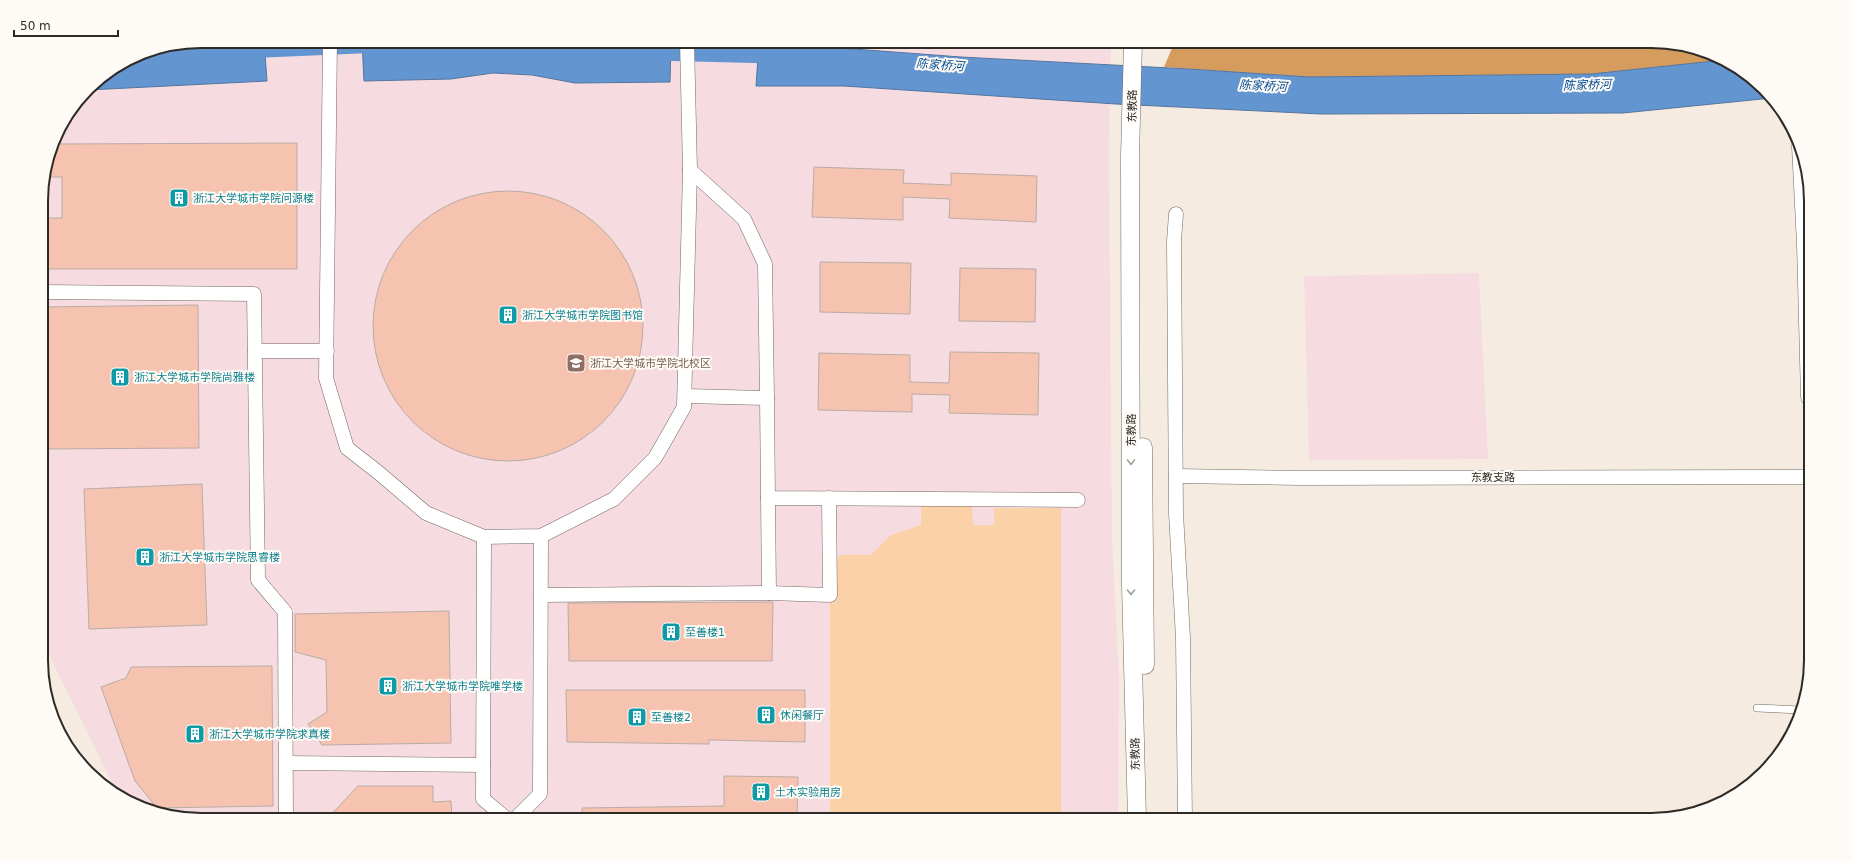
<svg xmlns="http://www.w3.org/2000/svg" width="1852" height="861" viewBox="0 0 1852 861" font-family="'DejaVu Sans','Noto Sans SC',sans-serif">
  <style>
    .education { fill: #f6dce1 }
    .green { fill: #fbd2a8 }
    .forest { fill: #d59c5d }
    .water { fill: #6395d1; stroke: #53759e }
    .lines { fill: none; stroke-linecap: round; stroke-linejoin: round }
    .canal { stroke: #6395d1; stroke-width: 15 }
    .building { fill: #f5c3b0; stroke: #b9aca6 }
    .service-casing { stroke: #726960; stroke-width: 8 }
    .minor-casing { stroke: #726960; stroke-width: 15 }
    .tertiary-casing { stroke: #726960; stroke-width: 19 }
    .service { stroke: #fff; stroke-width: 7 }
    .minor { stroke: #fff; stroke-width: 14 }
    .tertiary { stroke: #fff; stroke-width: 18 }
    .oneway { stroke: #a19f9d }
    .labels { text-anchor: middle; stroke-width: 4; stroke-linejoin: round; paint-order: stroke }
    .street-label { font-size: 11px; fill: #2e2a26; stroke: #fefaf6 }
    .culture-label { font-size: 11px; fill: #0d838f; stroke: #fefaf6; text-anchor: start }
    .education-label { font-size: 11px; fill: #785e54; stroke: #fefaf6; text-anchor: start }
    .water-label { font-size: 12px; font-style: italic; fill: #004d95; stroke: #fefaf6 }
    .rim { fill: none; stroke: #2e2a26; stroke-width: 2 }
  </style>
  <rect width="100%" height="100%" fill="#f5ebe1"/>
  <g class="education">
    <path d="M 201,41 L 1111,41 L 1109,154 L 1112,536 L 1119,679 L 1118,820 L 201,820 L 140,808 L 118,795 L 49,655 L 42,628 L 41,190 L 58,130 L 95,81 L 140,53 Z"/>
    <path d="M 1479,273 L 1488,459 L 1309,460 L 1304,276 Z"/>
  </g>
  <path class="green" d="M 921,505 L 972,505 L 973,525 L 994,525 L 994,508 L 1061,508 L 1061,820 L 830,820 L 830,567 L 840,555 L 871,555 L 891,535 L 921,525 Z"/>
  <path class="forest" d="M 1175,41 L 1651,41 L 1712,53 L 1724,60 L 1591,74 L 1309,77 L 1164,67 Z"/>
  <g class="water">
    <path d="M 201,41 L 264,41 L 267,81 L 88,90 L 95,81 L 140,53 Z"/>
    <path d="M 362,41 L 671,41 L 670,82 L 575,83 L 532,75 L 493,73 L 451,79 L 364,81 Z"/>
    <path d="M 759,42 L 961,57 L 1189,69 L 1309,77 L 1591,74 L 1724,60 L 1749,74 L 1772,98 L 1623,113 L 1321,114 L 1116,104 L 844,86 L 756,86 Z"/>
    <path d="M 42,681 L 69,742 L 81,765 C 59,742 50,711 42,681 Z"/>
  </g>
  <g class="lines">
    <g class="canal">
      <path d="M 244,51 L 382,45"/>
      <path d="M 652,53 L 777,56"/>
    </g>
  </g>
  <g class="building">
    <path d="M 297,143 L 297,269 L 42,269 L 41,218 L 62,218 L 62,177 L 45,177 L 54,144 Z"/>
    <path d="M 814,167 L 904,170 L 903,183 L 951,185 L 951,173 L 1037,176 L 1036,222 L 949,218 L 950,199 L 903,197 L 903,220 L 812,217 Z"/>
    <circle cx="508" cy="326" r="135"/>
    <path d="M 820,262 L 911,263 L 910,314 L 820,312 Z"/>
    <path d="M 960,268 L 1036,269 L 1035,322 L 959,321 Z"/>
    <path d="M 198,305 L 199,448 L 42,449 L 42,307 Z"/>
    <path d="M 950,352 L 1039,353 L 1038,415 L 949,413 L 950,395 L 912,394 L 912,412 L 818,410 L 819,353 L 910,355 L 910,382 L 949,383 Z"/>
    <path d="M 202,484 L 207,625 L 89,629 L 84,489 Z"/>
    <path d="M 773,602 L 772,661 L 569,661 L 568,603 Z"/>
    <path d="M 449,611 L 451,743 L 322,745 L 308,724 L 327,712 L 326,660 L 295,652 L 295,614 Z"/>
    <path d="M 272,666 L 273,806 L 157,808 L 135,781 L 101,687 L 126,678 L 131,667 Z"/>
    <path d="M 566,690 L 805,690 L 805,742 L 709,740 L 709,744 L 567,742 Z"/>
    <path d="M 724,776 L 798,777 L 797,820 L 582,820 L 582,808 L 724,806 Z"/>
    <path d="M 358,786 L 433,786 L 433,802 L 451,801 L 452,820 L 326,820 Z"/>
  </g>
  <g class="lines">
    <g class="service-casing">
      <path id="service" d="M 1757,708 L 1801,710"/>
    </g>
    <g class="minor-casing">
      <g id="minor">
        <path d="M 330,41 L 326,378 L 347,448 L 379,473 L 426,513 L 484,537 L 541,536 L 614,499 L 655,458 L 684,407 L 690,170 L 687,41"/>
        <path d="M 1176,214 L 1174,241 L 1176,513 L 1183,638 L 1185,820"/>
        <path d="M 42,292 L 254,294 L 258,580 L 285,612 L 286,820"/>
        <path d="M 255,351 L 327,351"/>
        <path d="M 686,396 L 767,398 L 765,264 L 744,219 L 690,170"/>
        <path d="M 767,398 L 768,498 L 1078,500"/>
        <path d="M 1176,476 L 1301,478 L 1810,477"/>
        <path d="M 768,498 L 769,593 L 830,595 L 829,498"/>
        <path d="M 484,537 L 483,799 L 508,820"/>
        <path d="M 541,595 L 769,593"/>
        <path d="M 286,763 L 483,765"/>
        <path d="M 514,820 L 540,794 L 541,536"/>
      </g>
    </g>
    <g class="tertiary-casing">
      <g id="tertiary">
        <path d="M 1133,41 L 1130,157 L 1131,585 L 1137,820"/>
        <path d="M 1801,146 L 1806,244 L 1810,397"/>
        <path d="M 1143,447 L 1145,665"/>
      </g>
    </g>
    <use href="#service" class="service"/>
    <use href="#minor" class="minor"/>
    <use href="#tertiary" class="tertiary"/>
  </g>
  <defs><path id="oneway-chevron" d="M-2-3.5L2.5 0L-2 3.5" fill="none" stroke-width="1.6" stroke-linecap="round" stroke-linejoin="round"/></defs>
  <g class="oneway">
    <use href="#oneway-chevron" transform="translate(1131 462) rotate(90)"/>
    <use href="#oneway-chevron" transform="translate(1131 592) rotate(89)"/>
  </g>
  <defs>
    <g id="building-square" transform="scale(1)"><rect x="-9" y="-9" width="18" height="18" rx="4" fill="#0f9aa8" stroke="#fefaf6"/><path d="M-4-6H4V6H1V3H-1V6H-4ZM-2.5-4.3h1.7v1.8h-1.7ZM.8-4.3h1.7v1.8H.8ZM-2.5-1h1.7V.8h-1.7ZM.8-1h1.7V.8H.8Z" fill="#fff"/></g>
    <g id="university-square" transform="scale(1)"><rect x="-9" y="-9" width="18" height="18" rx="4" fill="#8d6e63" stroke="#fefaf6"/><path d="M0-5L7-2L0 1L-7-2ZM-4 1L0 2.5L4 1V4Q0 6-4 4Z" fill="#fff"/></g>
  </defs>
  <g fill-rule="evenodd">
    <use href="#building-square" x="179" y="198"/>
    <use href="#building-square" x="508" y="315"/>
    <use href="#university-square" x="576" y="363"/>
    <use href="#building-square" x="120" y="377"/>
    <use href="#building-square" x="145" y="557"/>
    <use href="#building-square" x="671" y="632"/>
    <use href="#building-square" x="388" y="686"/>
    <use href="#building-square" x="766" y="715"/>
    <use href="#building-square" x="637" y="717"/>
    <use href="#building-square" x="195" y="734"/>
    <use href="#building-square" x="761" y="792"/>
  </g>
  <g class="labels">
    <g class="street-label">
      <text transform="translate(1132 106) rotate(-89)" y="4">东教路</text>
      <text transform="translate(1131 430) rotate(-90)" y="4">东教路</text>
      <text x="1493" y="481">东教支路</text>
      <text transform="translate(1135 754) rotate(-91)" y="4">东教路</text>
    </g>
    <g class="culture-label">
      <text x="193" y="202">浙江大学城市学院问源楼</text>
      <text x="522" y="319">浙江大学城市学院图书馆</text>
      <text x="134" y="381">浙江大学城市学院尚雅楼</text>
      <text x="159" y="561">浙江大学城市学院思睿楼</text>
      <text x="685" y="636">至善楼1</text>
      <text x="402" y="690">浙江大学城市学院唯学楼</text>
      <text x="780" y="719">休闲餐厅</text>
      <text x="651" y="721">至善楼2</text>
      <text x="209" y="738">浙江大学城市学院求真楼</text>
      <text x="775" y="796">土木实验用房</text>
    </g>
    <g class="education-label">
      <text x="590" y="367">浙江大学城市学院北校区</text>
    </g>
    <g class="water-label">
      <text transform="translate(940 65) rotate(4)" y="4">陈家桥河</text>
      <text transform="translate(1587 85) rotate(-2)" y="4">陈家桥河</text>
      <text transform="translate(1263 86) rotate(3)" y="4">陈家桥河</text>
    </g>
  </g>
  <path d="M0 0H1852V861H0ZM201 48H1651A153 153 0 0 1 1804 201V660A153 153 0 0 1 1651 813H201A153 153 0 0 1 48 660V201A153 153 0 0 1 201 48Z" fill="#fefaf6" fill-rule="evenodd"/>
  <path class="rim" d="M201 48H1651A153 153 0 0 1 1804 201V660A153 153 0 0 1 1651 813H201A153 153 0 0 1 48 660V201A153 153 0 0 1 201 48Z"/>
  <path d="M14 30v6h104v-6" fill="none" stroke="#2e2a26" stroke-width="2"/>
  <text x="20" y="30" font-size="12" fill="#2e2a26" stroke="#fefaf6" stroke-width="3" paint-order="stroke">50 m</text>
</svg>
